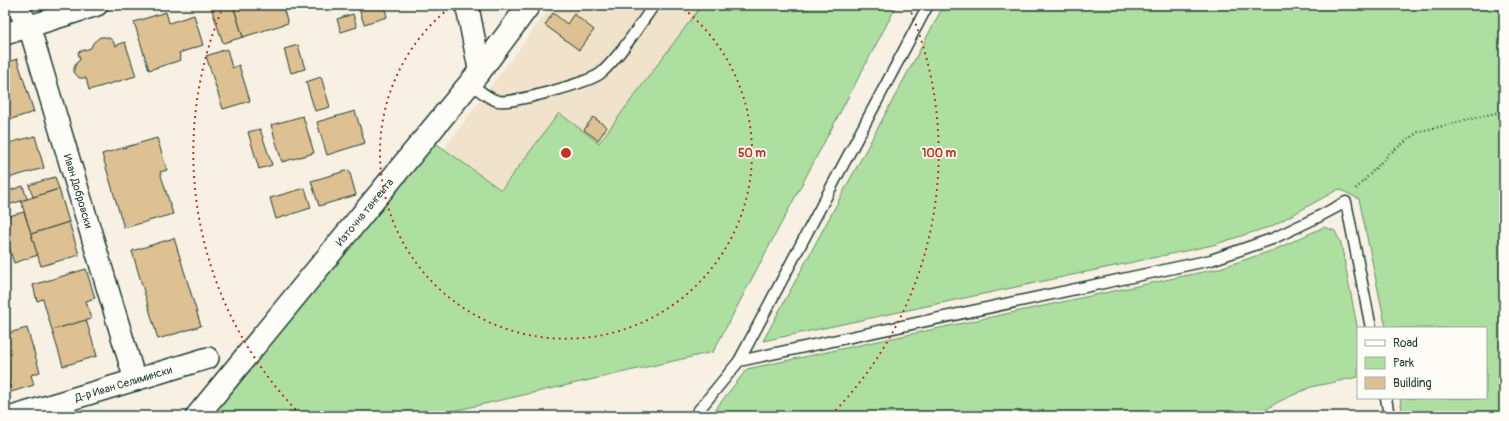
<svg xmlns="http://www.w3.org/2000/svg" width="1509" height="421" viewBox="0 0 1509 421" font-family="Pangolin,sans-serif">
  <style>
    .built { fill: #f0e2cb }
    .green { fill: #acdfa0; stroke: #668e6a }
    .building { fill: #dec192; stroke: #1f3d34 }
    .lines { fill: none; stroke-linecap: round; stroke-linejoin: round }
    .service-casing { stroke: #1f3d34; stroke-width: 13 }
    .minor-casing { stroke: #1f3d34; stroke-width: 24 }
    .tertiary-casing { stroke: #1f3d34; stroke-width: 25 }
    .path { stroke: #1f3d34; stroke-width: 2.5; stroke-dasharray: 1 3; stroke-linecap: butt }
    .service { stroke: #fdfcf7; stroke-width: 10 }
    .minor { stroke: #fdfcf7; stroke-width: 21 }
    .tertiary { stroke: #fdfcf7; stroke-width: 22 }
    .ring { fill: none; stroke: #c8321e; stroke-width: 2; stroke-dasharray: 2 4 }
    .labels { text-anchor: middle; stroke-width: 3.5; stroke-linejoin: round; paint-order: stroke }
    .street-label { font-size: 11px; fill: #1f3d34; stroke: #fdfcf7 }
    .centre { fill: #c8321e; stroke: #fdfcf7; stroke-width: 2 }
    .ring-label { font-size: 12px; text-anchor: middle; font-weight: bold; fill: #c8321e; stroke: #fdfcf7; stroke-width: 3.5; stroke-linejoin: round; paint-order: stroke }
  </style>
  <rect width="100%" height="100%" fill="#f7f0e3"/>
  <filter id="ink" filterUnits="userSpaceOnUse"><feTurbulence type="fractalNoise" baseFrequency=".025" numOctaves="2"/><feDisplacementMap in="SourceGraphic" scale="8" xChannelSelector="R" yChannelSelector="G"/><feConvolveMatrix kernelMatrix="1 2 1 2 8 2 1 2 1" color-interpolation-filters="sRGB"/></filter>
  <g filter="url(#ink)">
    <path class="built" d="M 552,5 L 702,5 L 599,143 L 559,113 L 501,190 L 444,149 Z"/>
    <g class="green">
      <path d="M 702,5 L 897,5 L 713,352 L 431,416 L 197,416 L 426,136 L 501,190 L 559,113 L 599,143 Z"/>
      <path d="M 944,5 L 1504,5 L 1504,416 L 1403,416 L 1400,398 L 1486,398 L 1486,328 L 1386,328 L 1359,199 L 1339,189 L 1272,226 L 1213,245 L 763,341 Z"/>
      <path d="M 1324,227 L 1335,231 L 1341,243 L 1358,331 L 1358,377 L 1311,387 L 1278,402 L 1256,416 L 710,416 L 747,369 L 1217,269 L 1274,250 Z"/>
    </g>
    <g class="building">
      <path d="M 217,5 L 233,5 L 243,37 L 223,43 L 211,7 Z"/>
      <path d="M 233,5 L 282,5 L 288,23 L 243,37 Z"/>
      <path d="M 298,5 L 320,5 L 300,11 Z"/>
      <path d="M 371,5 L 384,5 L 387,17 L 364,24 L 359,9 Z"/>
      <path d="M 166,12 L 169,23 L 194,15 L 203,45 L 179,53 L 181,60 L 149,70 L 134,22 Z"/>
      <path d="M 553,13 L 567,24 L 574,14 L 594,30 L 579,50 L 545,25 Z"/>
      <path d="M 353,14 L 357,27 L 341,32 L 337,19 Z"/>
      <path d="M 100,37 L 105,37 L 109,38 L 113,41 L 115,46 L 125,42 L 136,76 L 89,90 L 86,78 L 79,78 L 74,72 L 74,68 L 77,62 L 80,60 L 78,52 L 91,48 L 93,43 Z"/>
      <path d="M 298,45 L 305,69 L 291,73 L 284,49 Z"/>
      <path d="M 227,49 L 232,68 L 239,65 L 250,101 L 223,109 L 206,56 Z"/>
      <path d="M 17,59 L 34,112 L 5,121 L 5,63 Z"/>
      <path d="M 321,77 L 330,107 L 315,111 L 306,82 Z"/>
      <path d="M 355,111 L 365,143 L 327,155 L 317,122 Z"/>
      <path d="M 303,116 L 314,153 L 282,162 L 271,125 Z"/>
      <path d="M 593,117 L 607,127 L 598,140 L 584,130 Z"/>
      <path d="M 260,129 L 272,165 L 259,169 L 248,132 Z"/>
      <path d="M 35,136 L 44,168 L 8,178 L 5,166 L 5,144 Z"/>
      <path d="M 157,138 L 167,170 L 160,172 L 173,214 L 124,228 L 102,154 Z"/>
      <path d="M 349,170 L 356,195 L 319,206 L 311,181 Z"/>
      <path d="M 55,177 L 59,189 L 33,197 L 29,185 Z"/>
      <path d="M 23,186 L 27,199 L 5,206 L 5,192 Z"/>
      <path d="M 305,188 L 311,208 L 276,219 L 270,198 Z"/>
      <path d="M 59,189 L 69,222 L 31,234 L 21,201 Z"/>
      <path d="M 24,212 L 38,255 L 14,263 L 5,235 L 5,217 Z"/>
      <path d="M 69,222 L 79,255 L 41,266 L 31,234 Z"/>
      <path d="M 174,238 L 201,326 L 158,339 L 132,251 Z"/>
      <path d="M 86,269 L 95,298 L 86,301 L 91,319 L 52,330 L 43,299 L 37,301 L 33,285 Z"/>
      <path d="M 86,320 L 97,356 L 63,366 L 52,330 Z"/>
      <path d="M 27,328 L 40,372 L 31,375 L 34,385 L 11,392 L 8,381 L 5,382 L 5,334 Z"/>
    </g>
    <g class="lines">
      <g class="service-casing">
        <g id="service">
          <path d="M 470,83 C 478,89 488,99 498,101 C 512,104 591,82 601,73 C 620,56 639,26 654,5"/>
          <path d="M 739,361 L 1211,260 L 1272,239 L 1316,218 L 1346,202 L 1371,328"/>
          <path d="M 1386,398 L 1389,416"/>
          <path d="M 694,416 L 739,361 L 928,5"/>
        </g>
      </g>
      <g class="minor-casing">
        <g id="minor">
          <path id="s1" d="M 16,5 L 29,26 L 135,380"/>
          <path d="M 5,34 L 97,5"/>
          <path id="s2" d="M 15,416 L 208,358"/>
        </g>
      </g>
      <g class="tertiary-casing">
        <g id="tertiary">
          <path d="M 467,5 L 480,71"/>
          <path id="s3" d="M 197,416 L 480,71 L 529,5"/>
        </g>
      </g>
      <path class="path" d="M 1356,189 L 1389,154 L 1418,132 L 1504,111"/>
      <use href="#service" class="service"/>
      <use href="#minor" class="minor"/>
      <use href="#tertiary" class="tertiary"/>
    </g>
  </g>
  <g class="ring">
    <path d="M679 5A186 186 0 1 1 453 5"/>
    <path d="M300 414A373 373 0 0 1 223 7M909 7A373 373 0 0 1 832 414"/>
  </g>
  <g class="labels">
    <g class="street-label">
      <text dy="4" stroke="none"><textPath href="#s1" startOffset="197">Иван Добровски</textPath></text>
      <text dy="4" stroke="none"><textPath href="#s3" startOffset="264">Източна тангента</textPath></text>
      <text dy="4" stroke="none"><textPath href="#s2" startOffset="113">Д-р Иван Селимински</textPath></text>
    </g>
  </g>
  <circle cx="566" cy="153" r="6" class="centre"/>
  <g class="ring-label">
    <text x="752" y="157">50 m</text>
    <text x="939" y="157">100 m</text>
  </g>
  <rect width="1509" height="421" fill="none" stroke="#fdfcf7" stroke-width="20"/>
  <rect x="10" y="10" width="1489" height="401" fill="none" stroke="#1f3d34" stroke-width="1.5" filter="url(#ink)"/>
  <rect x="1357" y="327" width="130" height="72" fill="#fdfcf7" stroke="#a4b0a9"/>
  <rect x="1365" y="340" width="20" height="6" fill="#fdfcf7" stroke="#a4b0a9"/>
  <text x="1393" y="347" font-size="12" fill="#1f3d34">Road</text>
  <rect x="1365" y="357" width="20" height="12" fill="#acdfa0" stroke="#a4b0a9"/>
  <text x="1393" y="367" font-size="12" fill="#1f3d34">Park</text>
  <rect x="1365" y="377" width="20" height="12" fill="#dec192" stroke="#a4b0a9"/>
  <text x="1393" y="387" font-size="12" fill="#1f3d34">Building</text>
</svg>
